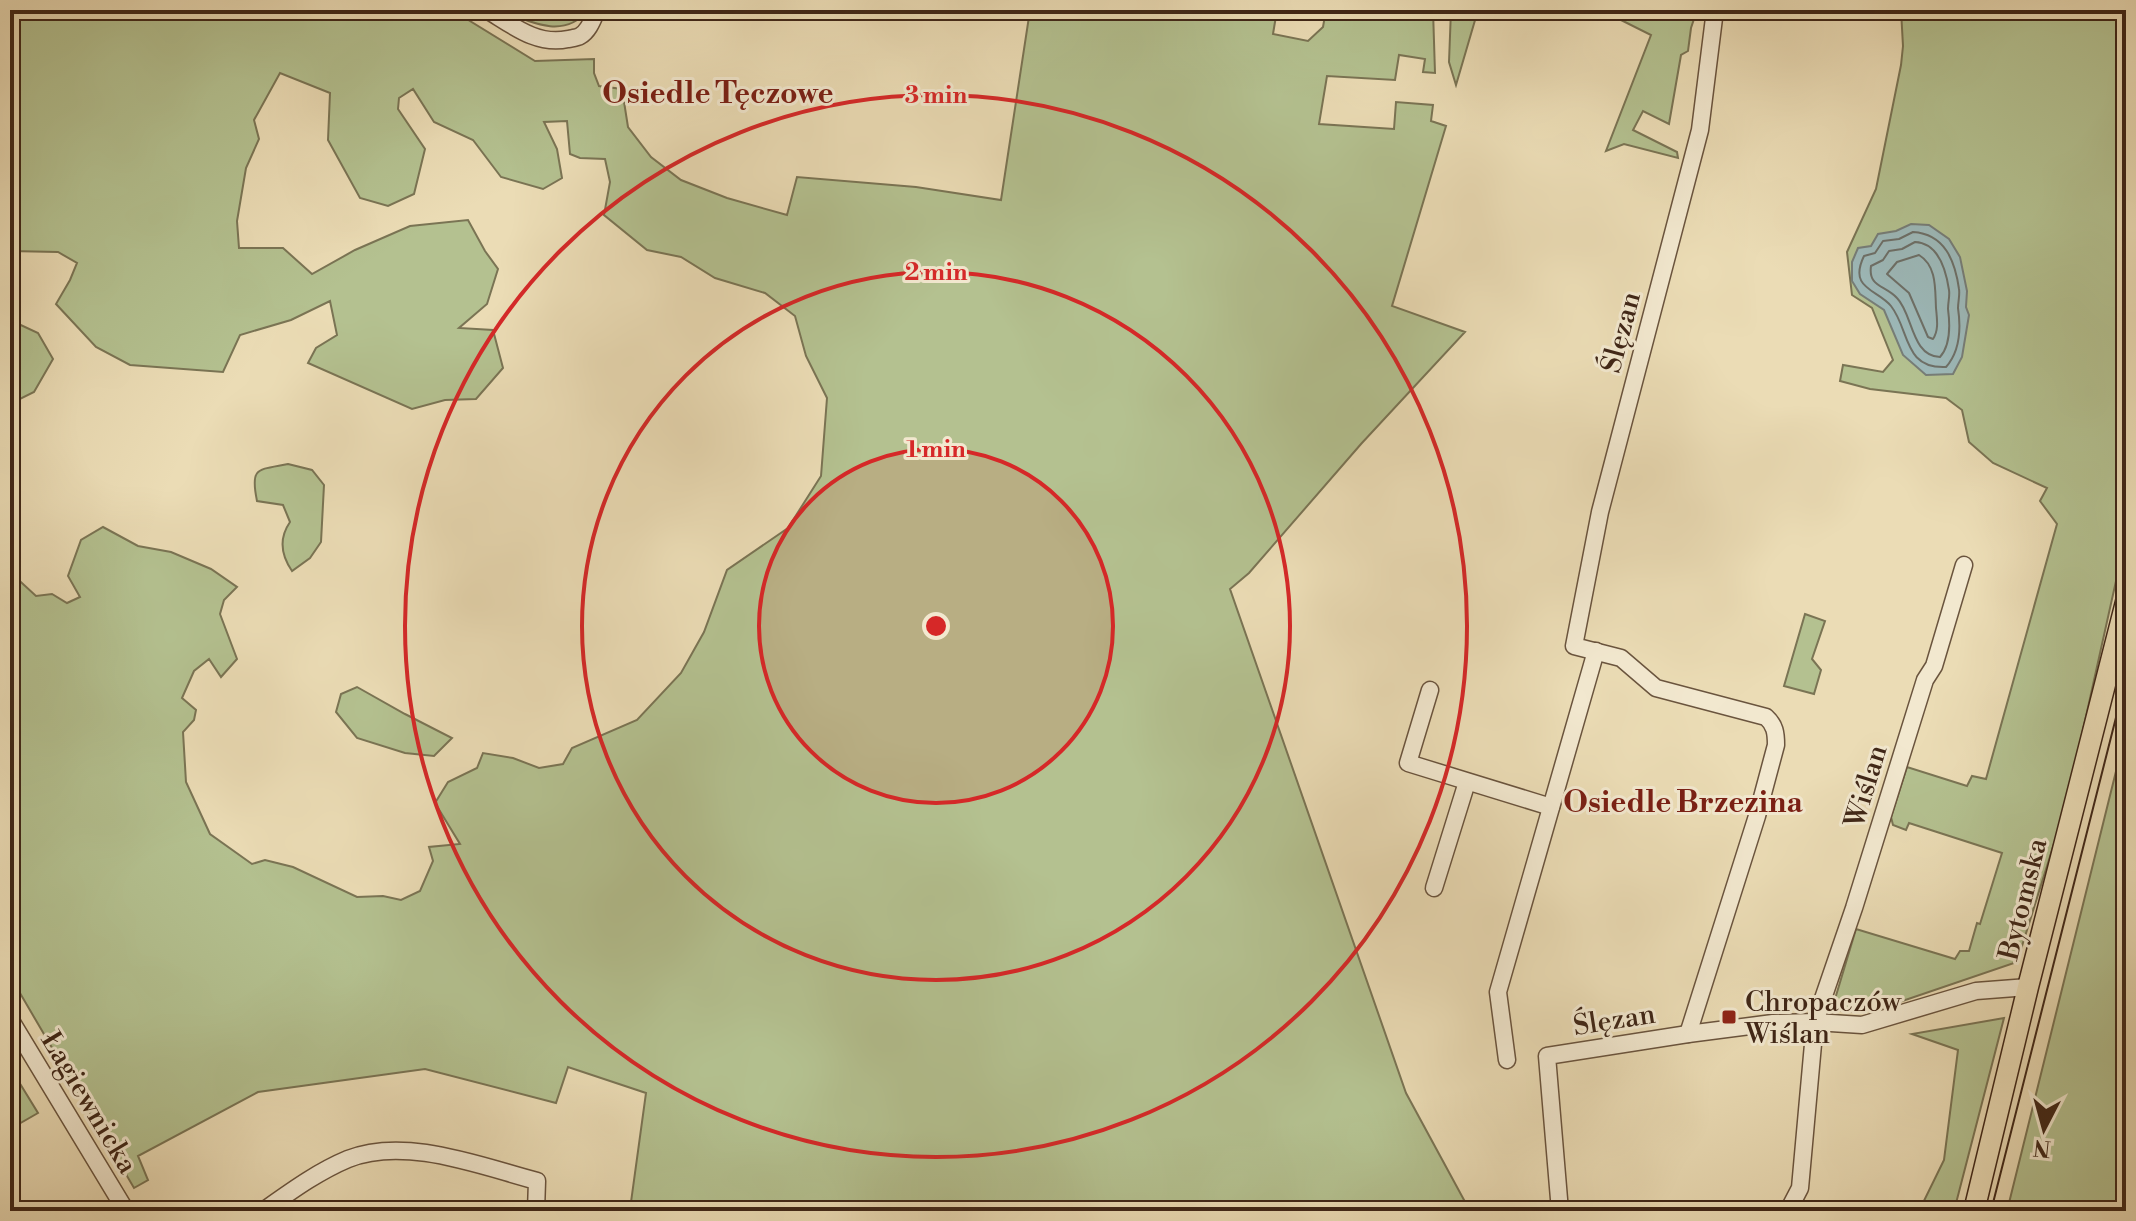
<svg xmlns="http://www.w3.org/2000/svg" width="2136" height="1221" viewBox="0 0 2136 1221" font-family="'Libre Bodoni',serif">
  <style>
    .green { fill: #b4c190; stroke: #7a7454; stroke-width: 2 }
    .water { fill: #9db9b9; stroke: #777e78; stroke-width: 2 }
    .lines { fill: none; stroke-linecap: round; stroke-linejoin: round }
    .shore { stroke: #6e7068; stroke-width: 2 }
    .minor-casing { stroke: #6a543e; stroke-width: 19 }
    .major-casing { stroke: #3f2617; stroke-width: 23 }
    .minor { stroke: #f2e8cf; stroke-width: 16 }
    .major { stroke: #ebdcb5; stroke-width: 20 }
    .tram { stroke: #3f2617; stroke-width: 2 }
    .ring { fill: none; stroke: #d62828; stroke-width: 4 }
    .poi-dot { fill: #8f2418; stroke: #f2e8cf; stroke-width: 3 }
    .labels { text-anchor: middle; stroke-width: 6; stroke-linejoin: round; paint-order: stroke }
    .street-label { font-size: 28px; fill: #3f2617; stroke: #f2e8cf }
    .poi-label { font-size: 28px; fill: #3f2617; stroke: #f2e8cf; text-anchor: start }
    .neighbourhood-label { font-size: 30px; font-weight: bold; fill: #7a1f14; stroke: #f2e8cf }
    .centre { fill: #d62828; stroke: #f2e8cf; stroke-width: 4 }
    .ring-label { font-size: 24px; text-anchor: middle; font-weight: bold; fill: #d62828; stroke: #f2e8cf; stroke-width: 6; stroke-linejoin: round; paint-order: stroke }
  </style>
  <rect width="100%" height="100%" fill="#ebdcb5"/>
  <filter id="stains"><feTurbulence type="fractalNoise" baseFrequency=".0025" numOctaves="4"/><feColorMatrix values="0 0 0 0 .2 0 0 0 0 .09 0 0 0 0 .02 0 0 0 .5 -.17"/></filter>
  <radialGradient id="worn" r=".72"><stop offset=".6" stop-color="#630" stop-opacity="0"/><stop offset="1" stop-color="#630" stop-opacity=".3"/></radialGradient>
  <g class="green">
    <path d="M 10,10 L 452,10 L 535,61 L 594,59 L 594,73 L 599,86 L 622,89 L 628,127 L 651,157 L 681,180 L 727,198 L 787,215 L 797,177 L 916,187 L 1001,200 L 1030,10 L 1277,10 L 1273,34 L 1308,41 L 1323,27 L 1326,10 L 1433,10 L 1435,73 L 1423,72 L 1425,59 L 1399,55 L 1395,80 L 1327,76 L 1319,124 L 1394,129 L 1396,102 L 1433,105 L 1431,121 L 1446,126 L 1392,306 L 1465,332 L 1361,444 L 1249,573 L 1230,589 L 1406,1093 L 1470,1211 L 671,1211 L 670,1206 L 631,1202 L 646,1093 L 568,1067 L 556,1103 L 425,1069 L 258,1092 L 138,1156 L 148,1180 L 134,1188 L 10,976 L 10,572 L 36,596 L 52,594 L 67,603 L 80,597 L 68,576 L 81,540 L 103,527 L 138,546 L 171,552 L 211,569 L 237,587 L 224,600 L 220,614 L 237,659 L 221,677 L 209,659 L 194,671 L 182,698 L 196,710 L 194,720 L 183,732 L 186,782 L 210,834 L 252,864 L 265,860 L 293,867 L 357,897 L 383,896 L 401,900 L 420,891 L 433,861 L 429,847 L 460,844 L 435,803 L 448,782 L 477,768 L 483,753 L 513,758 L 539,768 L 563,764 L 572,748 L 637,720 L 681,673 L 704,632 L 727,570 L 788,528 L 821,476 L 827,398 L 806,356 L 795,316 L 765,293 L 715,278 L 681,257 L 647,250 L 604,215 L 610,182 L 605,159 L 580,158 L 570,154 L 567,121 L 544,122 L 557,149 L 562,178 L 543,189 L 501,177 L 473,140 L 434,122 L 413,89 L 399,98 L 398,109 L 425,149 L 414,194 L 388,206 L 360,198 L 328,140 L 330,93 L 280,73 L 254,120 L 259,139 L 246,168 L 237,221 L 239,248 L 283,248 L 312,274 L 355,250 L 410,226 L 468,220 L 485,251 L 498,269 L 487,304 L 459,328 L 493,330 L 503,368 L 476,399 L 445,400 L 412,409 L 308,363 L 316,348 L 337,335 L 330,301 L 291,320 L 240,335 L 223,372 L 130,365 L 96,347 L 56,304 L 70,280 L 77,263 L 58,252 L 10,251 Z"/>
    <path d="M 501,10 L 588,10 C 564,40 530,22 501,10 Z"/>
    <path d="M 1451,10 L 1478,10 L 1456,85 L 1449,62 Z"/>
    <path d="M 1601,10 L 1697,10 L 1691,28 L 1688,51 L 1681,55 L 1669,124 L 1643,111 L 1633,130 L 1677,152 L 1678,158 L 1624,144 L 1606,151 L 1651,35 Z"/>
    <path d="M 1901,10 L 2126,10 L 2126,536 L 2067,802 L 2017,962 L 1876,1010 L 1860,1012 L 1841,1011 L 1836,1005 L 1835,999 L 1856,929 L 1955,959 L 1960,951 L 1969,951 L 1977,923 L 1980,924 L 2002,853 L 1909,823 L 1906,830 L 1893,825 L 1891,817 L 1907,767 L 1967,786 L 1972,776 L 1986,779 L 2057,524 L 2040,501 L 2047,488 L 1993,463 L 1969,442 L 1962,410 L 1946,398 L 1870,389 L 1840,381 L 1843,365 L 1883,372 L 1893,360 L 1872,308 L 1852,295 L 1847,252 L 1876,189 L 1901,65 L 1903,46 Z"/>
    <path d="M 10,320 L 38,333 L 53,359 L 34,392 L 10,404 Z"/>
    <path d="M 288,464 L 312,470 L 324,485 L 321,542 L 310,558 L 292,571 C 281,555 279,538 290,522 L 283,505 L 257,501 C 250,467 257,470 288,464 Z"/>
    <path d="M 1805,614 L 1825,621 L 1812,659 L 1821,670 L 1814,694 L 1784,686 Z"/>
    <path d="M 357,687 L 405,714 L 452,738 L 434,756 L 405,753 L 357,738 L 336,712 L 341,694 Z"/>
    <path d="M 2126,731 L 2126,1211 L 2007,1211 Z"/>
    <path d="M 2004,1018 L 1954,1211 L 1919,1211 L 1944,1160 L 1958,1050 L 1912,1034 Z"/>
    <path d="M 10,1051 L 16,1058 L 11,1069 L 38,1113 L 10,1129 Z"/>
  </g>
  <path class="water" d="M 1911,224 L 1929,225 L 1949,239 L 1960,257 L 1967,291 L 1966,307 L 1969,315 L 1962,357 L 1953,374 L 1926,375 L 1903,355 L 1884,310 L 1860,294 L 1852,281 L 1852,262 L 1858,248 L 1871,246 L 1878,234 L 1896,231 Z"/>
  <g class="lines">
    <g class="shore">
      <path d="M 1913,232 C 1945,234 1955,261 1959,289 C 1960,295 1958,302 1958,308 C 1961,328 1960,351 1946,367 C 1903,369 1910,330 1891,306 C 1877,289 1848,289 1864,256 L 1875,253 L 1883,241 L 1899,239 Z"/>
      <path d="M 1915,242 C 1939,243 1946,270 1949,290 C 1950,296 1948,302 1948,309 C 1950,324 1951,345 1940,357 C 1911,356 1913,314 1897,298 C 1885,285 1868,287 1871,266 L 1883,260 L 1889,251 L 1902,249 Z"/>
      <path d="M 1919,255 C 1937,266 1935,289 1936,308 C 1937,319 1939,330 1933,339 L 1928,337 L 1909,293 L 1887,274 L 1897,262 Z"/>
    </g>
    <g class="minor-casing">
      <g id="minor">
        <path d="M 487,10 C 512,25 537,46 568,39 C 569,39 579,37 580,36 C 589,31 593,19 597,10"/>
        <path d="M 1430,690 L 1408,763 L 1551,807"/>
        <path d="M 1434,888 L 1467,782"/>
        <path d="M 10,1019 L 126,1211"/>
        <path d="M 1688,1034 L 1757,816 L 1776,745 C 1776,733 1775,725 1766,717 L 1656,688 L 1621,658 L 1574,646 L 1600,512 L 1700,130 L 1715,10"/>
        <path d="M 1507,1060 L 1498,992 L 1596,651"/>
        <path d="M 263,1211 C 290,1192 317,1172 348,1159 C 405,1136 480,1166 537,1181 L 536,1211"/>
        <path d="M 1560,1211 L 1547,1056 L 1688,1034 L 1773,1023 L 1815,1022 L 1862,1025 L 1976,991 L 2028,987"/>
        <path d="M 1788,1211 L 1800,1188 L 1815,1022 L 1854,908 L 1925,680 L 1934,666 L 1964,565"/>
      </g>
    </g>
    <g class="major-casing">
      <path id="major" d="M 1974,1211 L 2028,987 L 2126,602"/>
    </g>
    <use href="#minor" class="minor"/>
    <use href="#major" class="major"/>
    <path class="tram" d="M 1991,1211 L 2126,678"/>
  </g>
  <circle cx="936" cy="626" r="177" fill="#d62828" fill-opacity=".12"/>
  <g class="ring">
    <circle cx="936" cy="626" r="177"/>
    <circle cx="936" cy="626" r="354"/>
    <circle cx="936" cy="626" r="531"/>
  </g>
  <rect class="poi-dot" x="1721" y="1009" width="16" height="16" rx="4"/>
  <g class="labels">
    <g class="street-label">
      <text transform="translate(1620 332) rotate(-75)" y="10">Ślęzan</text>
      <text transform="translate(1865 786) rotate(-73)" y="10">Wiślan</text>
      <text transform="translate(2022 899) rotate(-76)" y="10">Bytomska</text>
      <text transform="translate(1614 1019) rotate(-9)" y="10">Ślęzan</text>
      <text transform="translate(90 1102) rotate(59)" y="10">Łagiewnicka</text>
    </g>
    <g class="poi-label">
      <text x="1745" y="1011">Chropaczów<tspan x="1745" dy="32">Wiślan</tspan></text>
    </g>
    <g class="neighbourhood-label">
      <text x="718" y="103">Osiedle Tęczowe</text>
      <text x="1683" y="812">Osiedle Brzezina</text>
    </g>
  </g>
  <circle cx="936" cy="626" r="12" class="centre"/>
  <g class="ring-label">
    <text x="936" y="103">3 min</text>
    <text x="936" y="280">2 min</text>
    <text x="936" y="457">1 min</text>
  </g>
  <rect width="2136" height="1221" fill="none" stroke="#ebdcb5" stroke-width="40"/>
  <rect x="12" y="12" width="2112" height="1197" fill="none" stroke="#3f2617" stroke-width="4"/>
  <rect x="20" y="20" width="2096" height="1181" fill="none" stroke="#3f2617" stroke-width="2"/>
  <g transform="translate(2044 1129) rotate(186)" stroke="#f2e8cf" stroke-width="6" paint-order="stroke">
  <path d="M0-6L14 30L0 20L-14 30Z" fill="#3f2617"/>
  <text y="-12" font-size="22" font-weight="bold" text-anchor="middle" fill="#3f2617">N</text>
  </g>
  <rect width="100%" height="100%" filter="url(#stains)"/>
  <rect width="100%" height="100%" fill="url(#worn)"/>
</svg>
